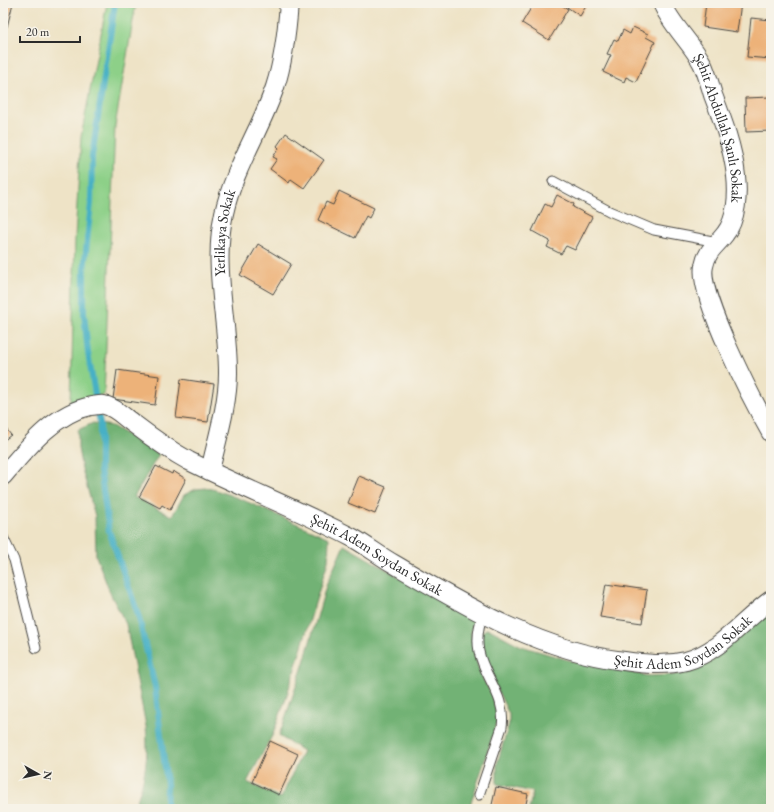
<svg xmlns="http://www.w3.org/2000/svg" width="774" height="812" viewBox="0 0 774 812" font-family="'EB Garamond',serif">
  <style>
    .green { fill: #8dd088; stroke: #5c7e5a }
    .forest { fill: #72b274; stroke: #4e6e50 }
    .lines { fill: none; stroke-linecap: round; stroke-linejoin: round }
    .stream { stroke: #47b0c5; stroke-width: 6 }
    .building { fill: #edb279 }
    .lane-casing { stroke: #484742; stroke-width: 11 }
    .street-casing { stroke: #484742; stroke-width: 20 }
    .lane { stroke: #fff; stroke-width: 9 }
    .street { stroke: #fff; stroke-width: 18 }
    .labels { text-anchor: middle; stroke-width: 3; stroke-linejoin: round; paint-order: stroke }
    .street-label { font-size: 15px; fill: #2b2b2b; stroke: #f7f3e8 }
  </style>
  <rect width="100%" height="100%" fill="#f7f3e8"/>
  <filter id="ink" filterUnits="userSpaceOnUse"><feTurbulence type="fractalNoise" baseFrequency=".025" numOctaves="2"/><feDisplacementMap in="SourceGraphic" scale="8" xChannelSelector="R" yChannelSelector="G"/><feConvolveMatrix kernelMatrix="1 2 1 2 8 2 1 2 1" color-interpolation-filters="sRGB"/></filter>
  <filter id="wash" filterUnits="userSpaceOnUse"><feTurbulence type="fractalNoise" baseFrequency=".012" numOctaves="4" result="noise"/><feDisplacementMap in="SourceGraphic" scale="16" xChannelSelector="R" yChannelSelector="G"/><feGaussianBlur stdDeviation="0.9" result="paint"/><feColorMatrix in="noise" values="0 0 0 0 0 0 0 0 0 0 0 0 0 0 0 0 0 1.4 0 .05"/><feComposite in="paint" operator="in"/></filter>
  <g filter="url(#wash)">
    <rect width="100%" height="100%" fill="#eee3c6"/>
    <path class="green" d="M 107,3 L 136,3 L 115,126 L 104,395 L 71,402 L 75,238 L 81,137 Z"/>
    <g class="forest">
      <path d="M 93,423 L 112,426 L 159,454 L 134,497 L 172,516 L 184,495 L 196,489 L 207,488 L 216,490 L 243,500 L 329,538 L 328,561 L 285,701 L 273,734 L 247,782 L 281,798 L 303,751 L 279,736 L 303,666 L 326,586 L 344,545 L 474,620 L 471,632 L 475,657 L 481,675 L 491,693 L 498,719 L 469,809 L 130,809 L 135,806 C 145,780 149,755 146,726 L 126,624 L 111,595 L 96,556 L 95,516 L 81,465 L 78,448 L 78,430 Z"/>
      <path d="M 771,609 L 771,809 L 529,809 L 533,792 L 497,784 L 497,764 L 509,724 L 509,714 L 488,671 L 481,642 L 482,632 L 486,629 L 491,630 L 521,646 L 568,660 L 648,676 L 673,675 L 692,671 L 709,663 Z"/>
    </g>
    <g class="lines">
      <path class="stream" d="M 115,3 L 92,156 L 91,203 L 84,271 L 84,314 L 88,353 L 100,424 L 100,469 L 109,531 L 138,614 L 155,687 L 167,785 L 166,809"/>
    </g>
    <g id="blocks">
      <g class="building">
        <path d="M 3,3 L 13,3 L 7,27 L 3,27 Z"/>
        <path d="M 534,3 L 558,3 L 568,9 L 549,40 L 522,23 Z"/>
        <path d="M 570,3 L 588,3 L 580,16 L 567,7 Z"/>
        <path d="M 706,3 L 741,3 L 737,32 L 703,27 Z"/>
        <path d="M 751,18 L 771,20 L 771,59 L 747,57 Z"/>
        <path d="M 633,27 L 648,34 L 646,37 L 655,42 L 636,82 L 626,77 L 624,82 L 603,72 L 611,55 L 607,54 L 614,39 L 618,41 L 623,30 L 630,34 Z"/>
        <path d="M 771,97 L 771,131 L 746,132 L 745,98 Z"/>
        <path d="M 286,133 L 324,160 L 304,188 L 291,179 L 289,183 L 270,169 L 277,159 L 273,157 L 279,148 L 277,146 Z"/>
        <path d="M 339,191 L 374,208 L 369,218 L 366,216 L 355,238 L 318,220 L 326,202 L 333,205 Z"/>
        <path d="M 557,195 L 574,204 L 573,207 L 592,217 L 575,250 L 566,246 L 561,254 L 547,247 L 550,241 L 532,231 L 545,204 L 551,207 Z"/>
        <path d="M 258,244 L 291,264 L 273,294 L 240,275 Z"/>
        <path d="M 117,370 L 159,376 L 155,405 L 113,399 Z"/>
        <path d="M 181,379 L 214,384 L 208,422 L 176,418 Z"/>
        <path d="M 3,425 L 11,435 L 3,441 Z"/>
        <path d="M 156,466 L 172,474 L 173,471 L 186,479 L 170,510 L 162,505 L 160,508 L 139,497 Z"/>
        <path d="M 359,476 L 386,487 L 375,514 L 348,503 Z"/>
        <path d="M 606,584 L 647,590 L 642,623 L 600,617 Z"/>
        <path d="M 270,741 L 298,754 L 279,795 L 252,782 Z"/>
        <path d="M 496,787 L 528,794 L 525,809 L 491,809 Z"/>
      </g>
    </g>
  </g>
  <g filter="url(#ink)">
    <use href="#blocks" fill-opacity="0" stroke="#484742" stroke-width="1"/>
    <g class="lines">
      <g class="lane-casing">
        <g id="lane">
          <path d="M 553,181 L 609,211 L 654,230 L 718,242"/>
          <path d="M 3,537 L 14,560 L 36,648"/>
          <path d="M 479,795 L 502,727 C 508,683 463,667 483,614"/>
        </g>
      </g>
      <g class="street-casing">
        <g id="street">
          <path id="s1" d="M 662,3 C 671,25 691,42 702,63 C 707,73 710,85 713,95 C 723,121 733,148 736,176 C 738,194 737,219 725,234 C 716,246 707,250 704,266 C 697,294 755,405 771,433"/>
          <path id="s2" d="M 210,471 C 217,439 228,405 228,373 C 228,319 212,267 224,213 C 234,168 261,129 275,87 C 284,60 287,31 289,3"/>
          <path id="s3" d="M 3,476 C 26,449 54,413 91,406 C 95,406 100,404 104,405 C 115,407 125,418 134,424 C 151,437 169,450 189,461 C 243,488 299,510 353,538 C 367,546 380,556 394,564 C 466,606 540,651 624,661 C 645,664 665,666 686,661 C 720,652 743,620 771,600"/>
        </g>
      </g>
      <use href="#lane" class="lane"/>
      <use href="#street" class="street"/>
    </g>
  </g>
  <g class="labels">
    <g class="street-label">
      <text dy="5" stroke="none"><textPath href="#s1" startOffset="140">Şehit Abdullah Şanlı Sokak</textPath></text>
      <text dy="5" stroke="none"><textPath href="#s2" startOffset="241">Yerlikaya Sokak</textPath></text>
      <text dy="5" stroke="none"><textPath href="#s3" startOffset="440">Şehit Adem Soydan Sokak</textPath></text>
      <text dy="5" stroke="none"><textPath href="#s3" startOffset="776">Şehit Adem Soydan Sokak</textPath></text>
    </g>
  </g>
  <rect width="774" height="812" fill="none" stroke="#f7f3e8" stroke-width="16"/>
  <g transform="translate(38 774) rotate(98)" stroke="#f7f3e8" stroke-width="3" paint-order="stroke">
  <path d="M0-3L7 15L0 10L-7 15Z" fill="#2b2b2b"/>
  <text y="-6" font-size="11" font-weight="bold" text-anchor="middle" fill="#2b2b2b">N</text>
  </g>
  <path d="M20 36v6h60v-6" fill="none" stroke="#2b2b2b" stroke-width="2"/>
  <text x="26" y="36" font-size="12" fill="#2b2b2b" stroke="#f7f3e8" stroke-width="3" paint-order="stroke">20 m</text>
</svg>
